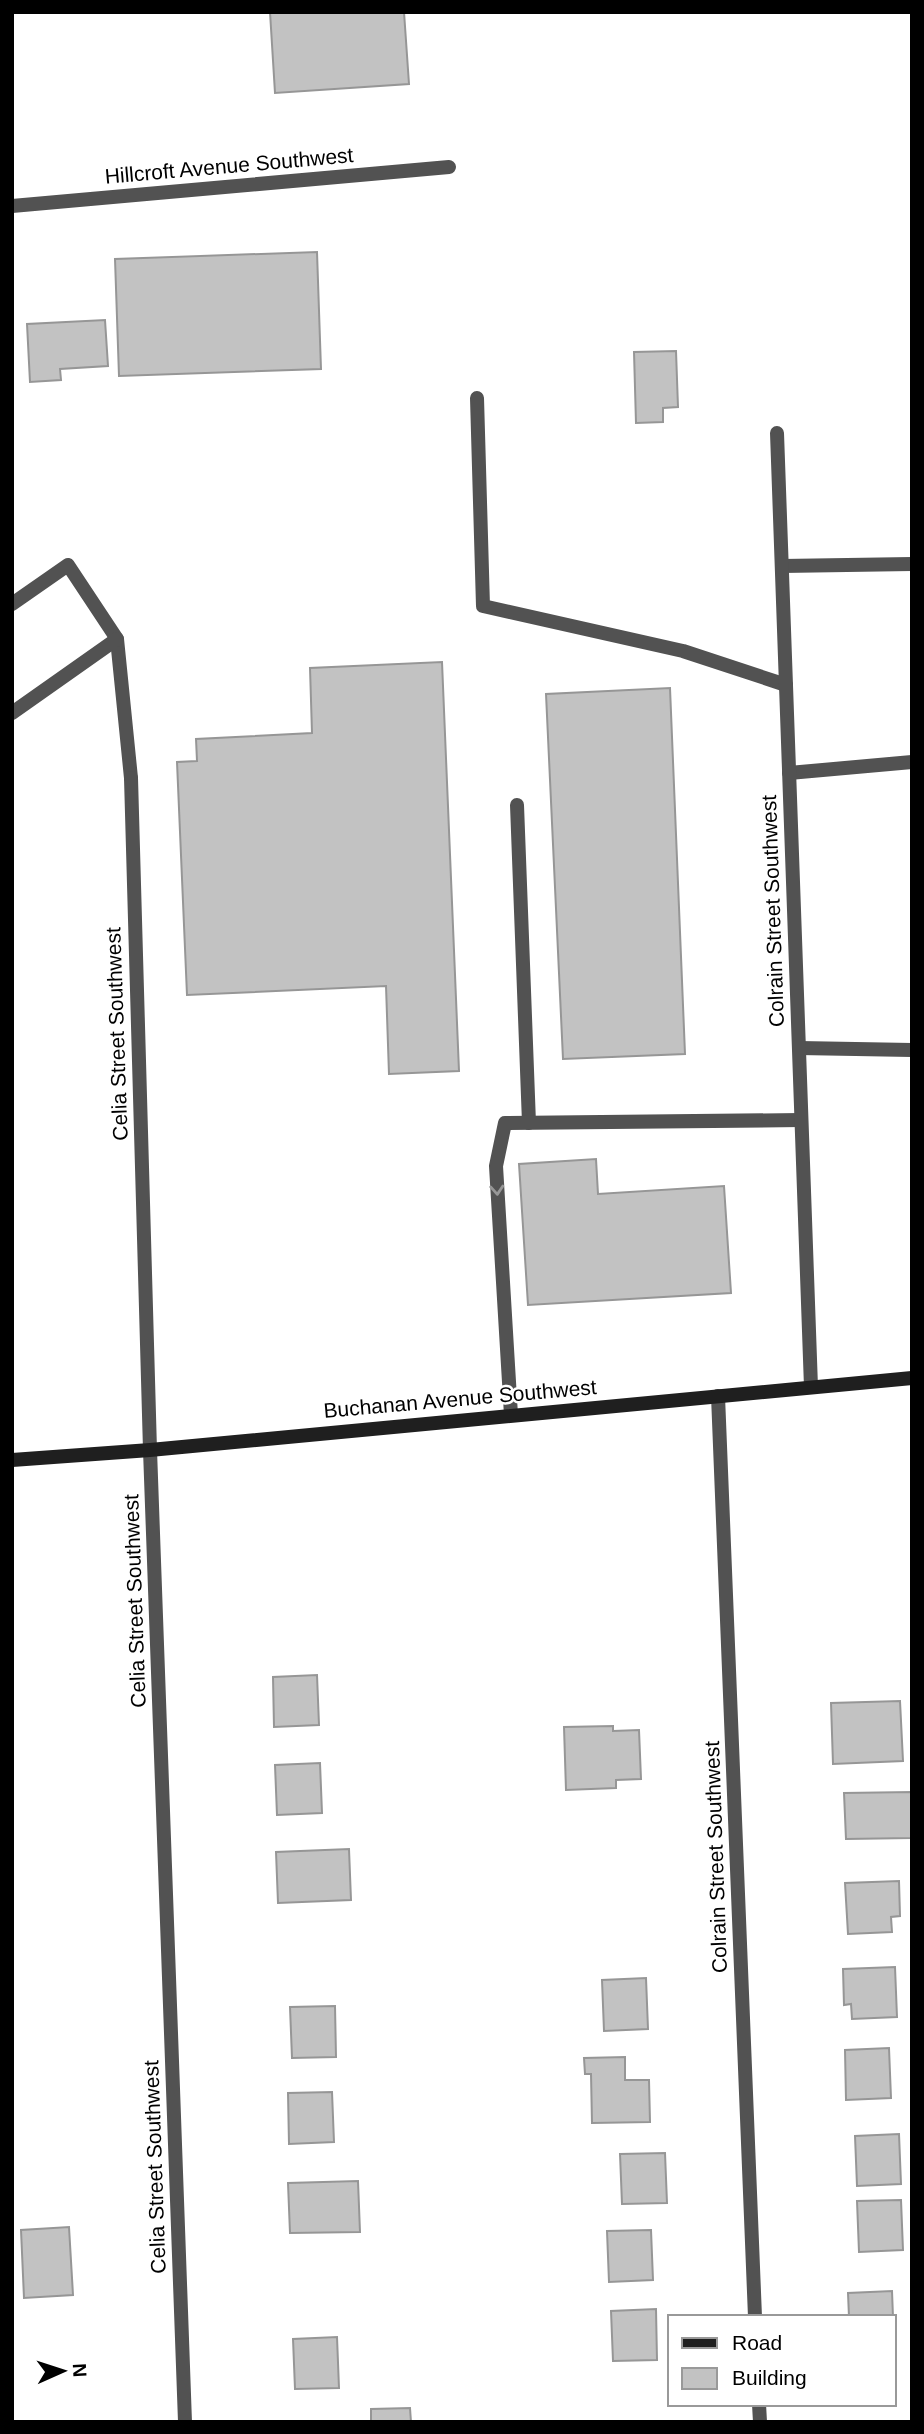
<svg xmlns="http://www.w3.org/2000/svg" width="924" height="2434" viewBox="0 0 924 2434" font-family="Helvetica,sans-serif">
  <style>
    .building { fill: #c2c2c2; stroke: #969696; stroke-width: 2 }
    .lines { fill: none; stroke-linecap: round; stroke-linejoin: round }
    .lane { stroke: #525252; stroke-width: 14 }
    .street { stroke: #525252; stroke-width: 14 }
    .secondary { stroke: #1f1f1f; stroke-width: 14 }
    .oneway { stroke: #979797 }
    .labels { text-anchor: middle; stroke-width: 5; stroke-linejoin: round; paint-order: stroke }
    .street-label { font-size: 21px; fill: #000; stroke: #fff }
  </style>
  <rect width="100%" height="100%" fill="#fff"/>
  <g class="building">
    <path d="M 270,12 L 404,12 L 409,84 L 275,93 Z"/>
    <path d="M 317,252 L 321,369 L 119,376 L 115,259 Z"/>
    <path d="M 105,320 L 108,366 L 60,369 L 61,380 L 30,382 L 27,324 Z"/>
    <path d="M 676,351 L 678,407 L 663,408 L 663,422 L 636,423 L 634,352 Z"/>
    <path d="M 442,662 L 459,1071 L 389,1074 L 386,986 L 187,995 L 177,762 L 197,761 L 196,739 L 312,733 L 310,668 Z"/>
    <path d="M 670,688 L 685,1054 L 563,1059 L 546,694 Z"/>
    <path d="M 596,1159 L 598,1194 L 724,1186 L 731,1293 L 528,1305 L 519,1164 Z"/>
    <path d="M 317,1675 L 319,1725 L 274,1727 L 273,1677 Z"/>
    <path d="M 900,1701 L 903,1761 L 833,1764 L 831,1703 Z"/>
    <path d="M 613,1726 L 613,1731 L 639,1730 L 641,1779 L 616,1780 L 616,1788 L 566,1790 L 564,1727 Z"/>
    <path d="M 320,1763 L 322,1813 L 277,1815 L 275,1765 Z"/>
    <path d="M 912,1792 L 912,1838 L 846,1839 L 844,1793 Z"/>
    <path d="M 349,1849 L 351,1900 L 278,1903 L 276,1852 Z"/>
    <path d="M 899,1881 L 900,1916 L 891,1917 L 892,1932 L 848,1934 L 845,1883 Z"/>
    <path d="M 895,1967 L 897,2017 L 852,2019 L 851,2004 L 844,2005 L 843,1969 Z"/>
    <path d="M 646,1978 L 648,2029 L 604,2031 L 602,1980 Z"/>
    <path d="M 335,2006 L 336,2057 L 292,2058 L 290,2007 Z"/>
    <path d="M 889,2048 L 891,2098 L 846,2100 L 845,2050 Z"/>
    <path d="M 625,2057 L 625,2080 L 649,2080 L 650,2122 L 592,2123 L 591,2074 L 585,2074 L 584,2058 Z"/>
    <path d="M 332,2092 L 334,2142 L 289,2144 L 288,2093 Z"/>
    <path d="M 899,2134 L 901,2184 L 857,2186 L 855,2136 Z"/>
    <path d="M 665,2153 L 667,2203 L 622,2204 L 620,2154 Z"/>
    <path d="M 358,2181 L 360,2232 L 290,2233 L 288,2183 Z"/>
    <path d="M 901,2200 L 903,2250 L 859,2252 L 857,2201 Z"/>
    <path d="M 69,2227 L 73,2295 L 24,2298 L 21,2230 Z"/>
    <path d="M 651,2230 L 653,2280 L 609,2282 L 607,2231 Z"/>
    <path d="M 892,2291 L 893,2317 L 849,2317 L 848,2293 Z"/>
    <path d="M 656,2309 L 657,2360 L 613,2361 L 611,2311 Z"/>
    <path d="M 337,2337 L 339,2388 L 295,2389 L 293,2339 Z"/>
    <path d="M 410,2408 L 411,2422 L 371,2422 L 371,2409 Z"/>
  </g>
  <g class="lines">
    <g class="lane">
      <path d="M 477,398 L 483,606 L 683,651 L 786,685"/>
      <path d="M 782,566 L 912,564"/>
      <path d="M 12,604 L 68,565 L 117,639 L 131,778"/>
      <path d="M 12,713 L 117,639"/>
      <path d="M 789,773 L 912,762"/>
      <path d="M 517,805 L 529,1123"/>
      <path d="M 799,1048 L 912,1050"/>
      <path d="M 511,1415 L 496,1166 L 505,1123 L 801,1120"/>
    </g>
    <g class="street">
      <path d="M 12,206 L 449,167"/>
      <path d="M 777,433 L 811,1387"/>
      <path d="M 131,778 L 150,1450 L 185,2422"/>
      <path d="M 718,1396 L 755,2317"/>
      <path d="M 759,2404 L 760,2422"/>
    </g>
    <path class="secondary" d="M 12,1460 L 150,1450 L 912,1378"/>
  </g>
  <defs><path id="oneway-chevron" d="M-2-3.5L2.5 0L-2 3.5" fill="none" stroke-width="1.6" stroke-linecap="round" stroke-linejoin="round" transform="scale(1.75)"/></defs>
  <use class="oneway" href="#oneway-chevron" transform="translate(497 1190) rotate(86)"/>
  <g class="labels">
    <g class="street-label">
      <text transform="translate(229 166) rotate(-5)" y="7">Hillcroft Avenue Southwest</text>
      <text transform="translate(773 911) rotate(-92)" y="7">Colrain Street Southwest</text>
      <text transform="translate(117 1034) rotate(-92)" y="7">Celia Street Southwest</text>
      <text transform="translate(460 1399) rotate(-5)" y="7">Buchanan Avenue Southwest</text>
      <text transform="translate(135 1601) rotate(-92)" y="7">Celia Street Southwest</text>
      <text transform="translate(716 1857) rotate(-92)" y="7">Colrain Street Southwest</text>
      <text transform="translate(155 2167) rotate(-92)" y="7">Celia Street Southwest</text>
    </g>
  </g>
  <rect width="924" height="2434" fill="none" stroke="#000000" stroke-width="28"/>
  <rect x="668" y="2315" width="228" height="91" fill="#ffffff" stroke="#999999" stroke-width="2"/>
  <rect x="682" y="2338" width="35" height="10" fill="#1f1f1f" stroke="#999999" stroke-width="2"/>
  <text x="732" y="2350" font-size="21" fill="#000000">Road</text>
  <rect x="682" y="2368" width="35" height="21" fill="#c2c2c2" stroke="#999999" stroke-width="2"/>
  <text x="732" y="2385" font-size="21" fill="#000000">Building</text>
  <g transform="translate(63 2371) rotate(87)" stroke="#ffffff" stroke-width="5" paint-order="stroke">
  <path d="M0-5L12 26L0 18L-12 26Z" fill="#000000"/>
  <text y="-10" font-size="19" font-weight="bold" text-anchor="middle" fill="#000000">N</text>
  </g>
</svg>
